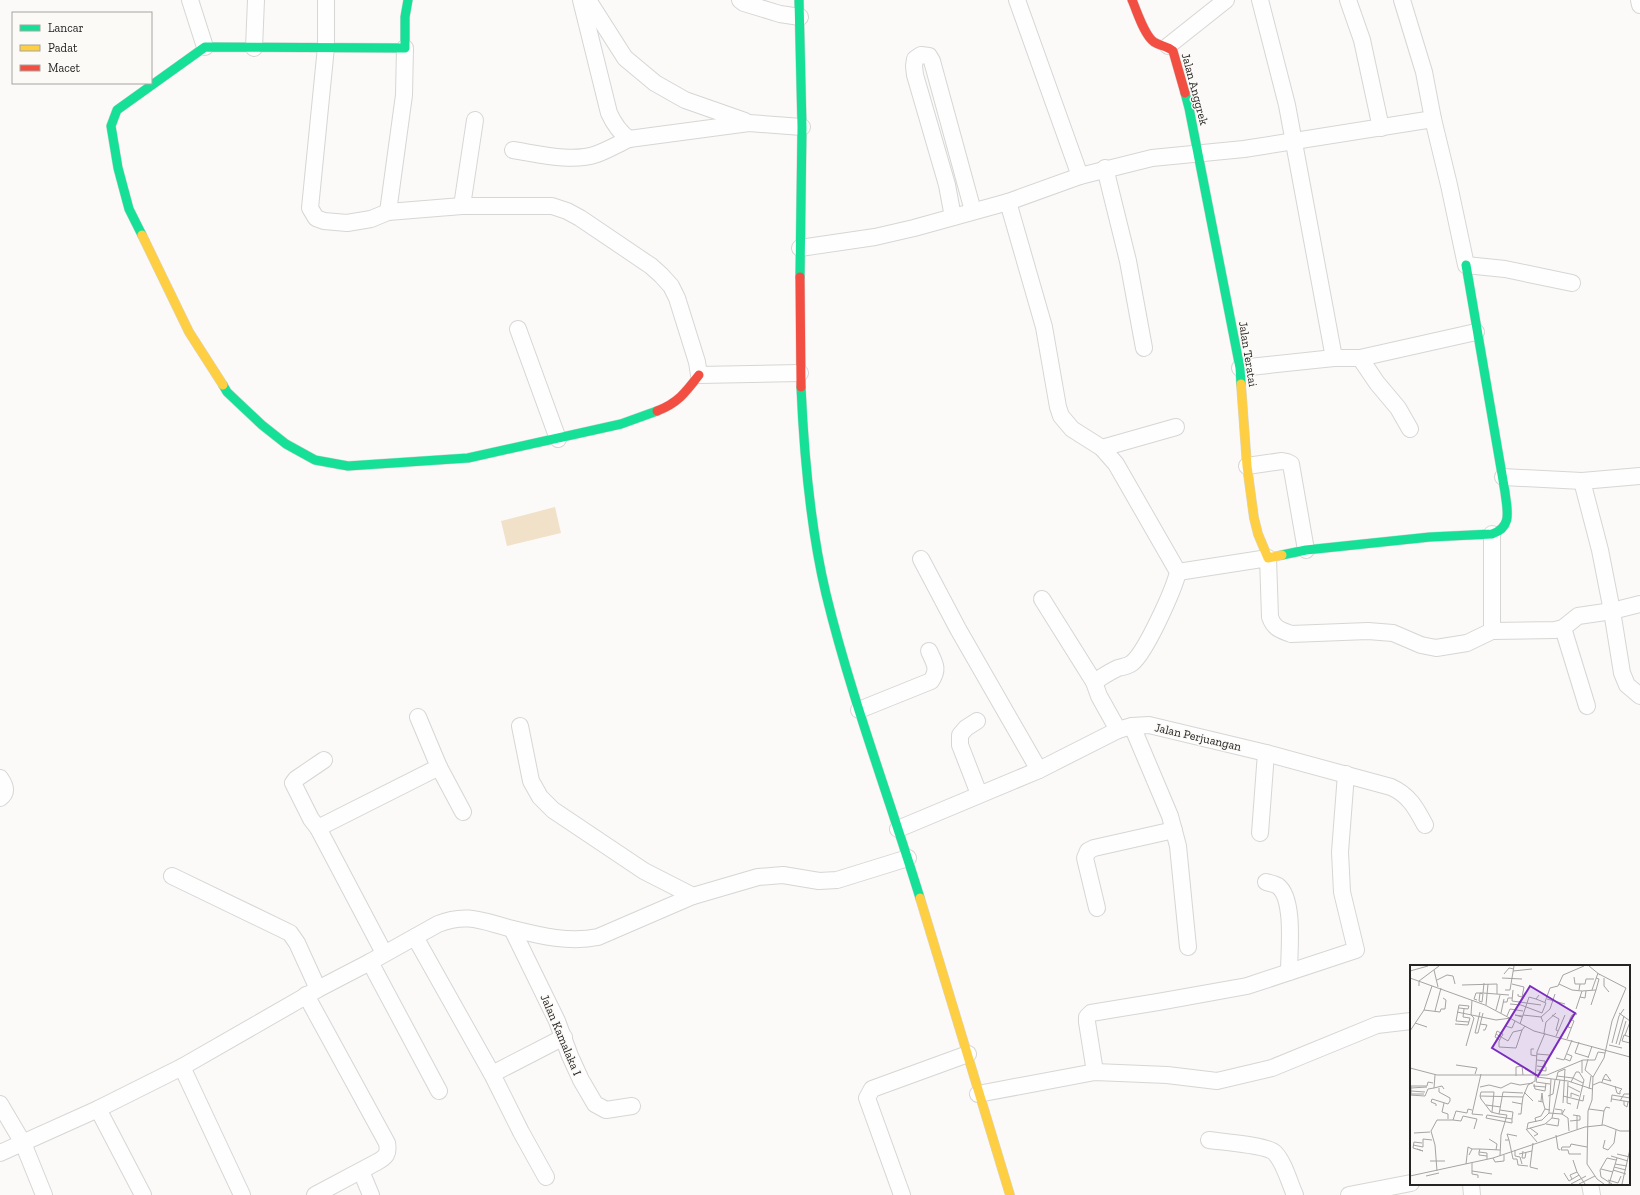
<svg xmlns="http://www.w3.org/2000/svg" width="1640" height="1195" viewBox="0 0 1640 1195" font-family="'Zilla Slab',serif">
  <style>
    .green { fill: #f2e1c9 }
    .lines { fill: none; stroke-linecap: round; stroke-linejoin: round }
    .street-casing { stroke: #d6d6d4; stroke-width: 18 }
    .fast-casing { stroke: #d6d6d4; stroke-width: 10 }
    .slow-casing { stroke: #d6d6d4; stroke-width: 10 }
    .jam-casing { stroke: #d6d6d4; stroke-width: 10 }
    .street { stroke: #fefefe; stroke-width: 16 }
    .fast { stroke: #16e098; stroke-width: 9 }
    .slow { stroke: #ffcf43; stroke-width: 9 }
    .jam { stroke: #f24e42; stroke-width: 9 }
    .labels { text-anchor: middle; stroke-width: 3; stroke-linejoin: round; paint-order: stroke }
    .street-label { font-size: 12px; fill: #252423; stroke: #fcfaf7 }
    .inset-road { fill: none; stroke: #a5a4a3; stroke-width: 1 }
    .view { fill: #7b2cbf; fill-opacity: 0.15; stroke: #7b2cbf; stroke-width: 2 }
    .inset-edge { fill: none; stroke: #252423; stroke-width: 2 }
  </style>
  <rect width="100%" height="100%" fill="#fbfaf8"/>
  <path class="green" d="M 555,507 L 561,533 L 507,546 L 501,521 Z"/>
  <g class="lines">
    <g class="street-casing">
      <g id="street">
        <path d="M 190,0 L 205,47"/>
        <path d="M 326,0 L 326,47 L 310,208 L 316,218 L 324,221 L 347,223 L 371,219 L 388,212 L 462,206 L 552,206 L 567,211 L 580,218 L 651,266 L 661,275 L 671,286 L 677,298 L 697,362 L 699,375 L 800,373"/>
        <path d="M 581,0 L 609,113 C 614,124 619,132 629,139 L 749,123 L 802,127"/>
        <path d="M 588,0 L 625,58 L 655,83 L 685,100 L 745,121"/>
        <path d="M 740,0 L 744,3 L 780,14 L 800,17"/>
        <path d="M 1017,0 L 1080,176"/>
        <path d="M 1260,0 L 1287,105 L 1334,358"/>
        <path d="M 1348,0 L 1362,40 L 1381,128"/>
        <path d="M 1402,0 L 1424,72 L 1433,119"/>
        <path d="M 1639,0 L 1640,5"/>
        <path d="M 1168,46 L 1226,0"/>
        <path d="M 254,48 L 256,0"/>
        <path d="M 513,150 C 539,154 572,163 597,154 C 608,150 618,144 629,139"/>
        <path d="M 1105,168 L 1128,261 L 1144,348"/>
        <path d="M 1008,202 L 1044,327 L 1058,407 L 1061,416 L 1072,429 L 1102,448 L 1116,464 L 1178,572 C 1174,589 1146,652 1132,663 C 1128,666 1123,667 1118,668 C 1109,672 1102,677 1094,682"/>
        <path d="M 462,206 L 475,120"/>
        <path d="M 388,212 L 404,95 L 405,48"/>
        <path d="M 953,217 L 947,185 L 915,75 L 914,66 L 915,59 L 921,55 L 929,56 L 932,61 L 973,211"/>
        <path d="M 800,248 L 875,237 L 914,228 L 1008,202 L 1080,176 L 1152,158 L 1244,149 L 1433,119 L 1449,185 L 1466,265 L 1505,269 L 1572,283"/>
        <path d="M 518,329 L 558,439"/>
        <path d="M 1360,358 L 1476,332"/>
        <path d="M 1240,368 L 1334,358 L 1360,358 L 1377,383 L 1398,408 L 1410,429"/>
        <path d="M 1102,448 L 1176,427"/>
        <path d="M 1247,466 L 1282,461 L 1287,462 L 1291,464 L 1306,550"/>
        <path d="M 1503,477 L 1582,481 L 1640,476"/>
        <path d="M 1582,481 L 1600,550 L 1612,611 L 1622,673 L 1627,685 L 1640,696"/>
        <path d="M 921,559 L 958,629 L 1039,770"/>
        <path d="M 1178,572 L 1268,558 L 1270,617 C 1274,629 1281,630 1291,634 L 1368,631 L 1393,633 L 1421,645 L 1436,648 L 1467,643 L 1492,631 L 1555,630 L 1563,628 L 1578,616 L 1612,611 L 1640,604"/>
        <path d="M 1042,599 L 1094,682 L 1099,696 L 1118,730"/>
        <path d="M 1563,628 L 1587,706"/>
        <path d="M 1492,631 L 1492,534"/>
        <path d="M 859,710 L 931,681 C 939,669 935,664 929,651"/>
        <path d="M 418,717 L 439,767"/>
        <path d="M 977,721 L 966,728 L 960,735 L 960,745 L 979,794"/>
        <path d="M 520,726 L 531,781 L 540,797 L 553,810 L 644,871 L 693,896"/>
        <path d="M 1132,726 L 1170,816 L 1178,846 L 1188,947"/>
        <path d="M 0,778 C 5,785 8,792 0,798"/>
        <path d="M 318,828 L 311,819 L 293,783 L 296,779 L 324,760"/>
        <path d="M 898,829 L 1039,770 L 1118,730 L 1132,726 L 1149,725 L 1266,753 L 1391,787 C 1409,795 1416,808 1425,825"/>
        <path d="M 1260,833 L 1266,753"/>
        <path d="M 172,876 L 290,933 L 297,943 L 318,989"/>
        <path d="M 1266,882 C 1270,883 1275,884 1278,886 C 1295,899 1289,952 1289,972"/>
        <path d="M 1097,908 L 1085,858 L 1088,851 L 1094,848 L 1174,830"/>
        <path d="M 512,929 L 557,1021 L 570,1056 L 581,1080 L 595,1104 L 606,1110 L 632,1106"/>
        <path d="M 415,937 L 492,1074 L 521,1132 L 546,1177"/>
        <path d="M 384,953 L 318,828 L 439,767 L 463,812"/>
        <path d="M 370,962 L 439,1091"/>
        <path d="M 306,995 L 387,1143 C 389,1154 386,1157 377,1162 L 315,1195"/>
        <path d="M 182,1067 L 242,1195"/>
        <path d="M 1095,1072 L 1087,1022 L 1087,1017 L 1091,1013 L 1158,1002 L 1247,986 L 1356,950 L 1342,892 L 1340,852 L 1346,774"/>
        <path d="M 492,1074 L 564,1037"/>
        <path d="M 978,1094 L 1095,1072 L 1167,1075 L 1217,1081 L 1272,1068 L 1377,1025 L 1411,1021"/>
        <path d="M 0,1104 L 23,1143 L 44,1195"/>
        <path d="M 98,1109 L 143,1195"/>
        <path d="M 1209,1140 C 1223,1142 1267,1145 1275,1153 C 1285,1164 1289,1182 1295,1195"/>
        <path d="M 0,1153 L 98,1109 L 182,1067 L 318,989 L 370,962 L 438,924 C 468,912 484,922 513,929 C 541,936 570,943 598,937 L 693,896 L 758,877 L 783,875 L 819,881 L 837,880 L 908,858"/>
        <path d="M 361,1171 L 371,1195"/>
        <path d="M 1471,1184 L 1472,1195"/>
        <path d="M 1590,1184 L 1592,1195"/>
        <path d="M 902,1195 L 867,1098 L 872,1089 L 968,1054"/>
        <path d="M 1349,1195 L 1411,1183"/>
      </g>
    </g>
    <g class="fast-casing">
      <g id="fast">
        <path d="M 799,0 L 802,127 L 800,277"/>
        <path d="M 1185,93 L 1189,108 L 1240,368 L 1241,384"/>
        <path d="M 142,235 L 129,209 L 118,168 L 111,126 L 117,110 L 205,47 L 405,48 L 405,17 L 408,0"/>
        <path d="M 223,385 L 227,392 L 262,425 L 286,444 L 315,460 L 348,466 L 468,458 L 621,424 L 657,411"/>
        <path d="M 801,387 C 804,456 810,527 826,594 C 851,697 889,797 920,898"/>
        <path d="M 1282,555 L 1306,550 L 1430,537 L 1492,534 C 1513,527 1507,510 1505,492 L 1466,265"/>
      </g>
    </g>
    <g class="slow-casing">
      <g id="slow">
        <path d="M 142,235 L 189,332 L 223,385"/>
        <path d="M 1241,384 L 1247,466 L 1254,518 L 1258,534 L 1268,558 L 1282,555"/>
        <path d="M 920,898 L 1010,1195"/>
      </g>
    </g>
    <g class="jam-casing">
      <g id="jam">
        <path d="M 1132,0 C 1137,11 1144,35 1154,42 C 1160,46 1167,46 1173,51 L 1185,93"/>
        <path d="M 800,277 L 801,387"/>
        <path d="M 657,411 C 678,403 686,392 699,375"/>
      </g>
    </g>
    <use href="#street" class="street"/>
    <use href="#fast" class="fast"/>
    <use href="#slow" class="slow"/>
    <use href="#jam" class="jam"/>
  </g>
  <g class="labels">
    <g class="street-label">
      <text transform="translate(1195 89) rotate(75)" y="4">Jalan Anggrek</text>
      <text transform="translate(1248 354) rotate(81)" y="4">Jalan Teratai</text>
      <text transform="translate(1198 737) rotate(13)" y="4">Jalan Perjuangan</text>
      <text transform="translate(561 1035) rotate(67)" y="4">Jalan Kamalaka I</text>
    </g>
  </g>
  <g transform="translate(1410 965)">
    <rect width="220" height="220" fill="#fbfaf8"/>
    <path class="inset-road" d="M 179,1 L 190,10M 24,5 L 28,22M 0,6 L 18,1M 103,6 L 122,4M 94,9 L 99,3 L 104,4M 189,9 L 216,23 L 202,56 L 194,93 L 183,112 L 182,135 L 178,146 L 177,199 L 187,214 L 194,219M 164,12 L 165,19 L 170,19M 0,13 L 75,40 L 124,66 L 220,92M 92,13 L 112,14M 194,13 L 194,21 L 199,27M 27,15 L 37,10 L 43,11 L 45,19M 102,19 L 114,22 L 112,32 L 108,31 L 108,29M 149,19 L 162,25 L 172,26M 52,20 L 87,19 L 87,29M 9,21 L 9,16 L 29,1M 95,25 L 100,25 L 104,1M 103,25 L 102,36 L 131,40M 169,25 L 170,19 L 175,19 L 176,14 L 184,14M 182,25 L 188,8M 73,28 L 99,30M 170,32 L 175,33 L 176,26M 137,34 L 155,39M 67,35 L 64,34 L 66,28 L 73,28 L 74,18M 72,37 L 69,36 L 70,28 L 73,29 L 72,37M 93,37 L 97,37 L 98,33 L 102,33M 135,37 L 140,23 L 148,21 L 153,10 L 174,1M 100,39 L 111,40 L 132,48 L 136,38 L 126,34M 76,40 L 78,19M 181,40 L 186,25M 49,43 L 58,44 L 59,41 L 49,40 L 46,56 L 59,57M 166,44 L 172,26 L 186,25 L 189,14 L 186,13M 14,45 L 30,47 L 31,44 L 35,44 L 36,35 L 33,33M 86,45 L 90,30M 25,46 L 31,23M 47,47 L 86,55 L 101,53M 70,47 L 65,68 L 68,68 L 73,48M 91,48 L 94,34M 209,48 L 220,56M 113,50 L 131,52 L 133,57M 142,50 L 149,54 L 146,65 L 148,66M 97,51 L 100,44 L 113,46M 112,52 L 105,50 L 112,51M 131,52 L 140,44 L 145,29M 160,54 L 162,50 L 167,49 L 163,47M 5,58 L 17,62M 45,59 L 58,60 L 60,53 L 53,52 L 54,44M 70,59 L 77,60 L 75,65 L 73,65M 110,59 L 119,32 L 126,34 L 129,30M 95,61 L 102,63 L 105,56M 0,66 L 14,45 L 22,21M 134,68 L 136,57 L 146,48M 86,69 L 98,76 L 103,67 L 112,65 L 115,61M 215,70 L 220,57M 146,71 L 155,50M 220,72 L 214,70 L 212,76 L 220,78M 157,74 L 164,56 L 160,54 L 158,62 L 161,63M 90,75 L 85,72 L 87,66 L 93,69 L 92,71 L 91,72 L 90,74 L 90,75 L 89,76 L 89,82 L 106,83 L 112,65M 169,77 L 165,88 L 178,92M 202,78 L 209,51 L 214,44M 206,79 L 214,51M 199,80 L 212,83M 209,80 L 216,56M 56,81 L 64,53 L 61,50 L 62,35M 124,84 L 121,84 L 121,90 L 127,91M 127,89 L 139,90M 146,93 L 154,95 L 162,75M 178,93 L 182,81M 155,94 L 160,96 L 162,91 L 157,89M 178,94 L 175,105 L 183,112M 172,95 L 172,108M 46,100 L 67,103 L 65,109M 127,101 L 135,102 L 135,96 L 127,95M 0,103 L 27,110 L 137,110 L 173,95 L 185,95 L 188,87 L 195,88M 127,105 L 136,106 L 136,102M 71,109 L 62,149 L 73,150M 25,110 L 24,123 L 32,121 L 34,124M 106,111 L 106,102 L 112,101 L 113,110M 147,111 L 163,113 L 173,118M 146,115 L 148,107 L 155,104 L 153,138M 158,117 L 157,138 L 161,139M 161,117 L 166,107 L 169,107 L 174,115 L 167,144M 192,117 L 193,114 L 195,110 L 196,109 L 201,116 L 193,114M 124,119 L 125,124 L 135,126 L 136,118M 140,119 L 126,117 L 127,112 L 158,116 L 182,124M 183,120 L 190,117 L 212,124 L 210,126M 123,121 L 136,122M 158,121 L 170,127M 205,121 L 207,128 L 210,129 L 210,126M 70,122 L 79,120 L 91,123 L 101,118 L 110,120 L 123,118M 1,123 L 17,122M 29,123 L 29,127 L 40,133 L 40,136M 179,124 L 181,111M 1,126 L 15,127M 114,127 L 123,136M 14,129 L 1,129 L 1,121 L 17,121 L 18,117 L 23,118M 0,130 L 15,131 L 18,124 L 24,123M 70,131 L 71,127 L 84,127 L 82,147M 138,131 L 143,129 L 145,115M 153,131 L 173,136 L 174,130M 161,132 L 161,128 L 169,131M 71,134 L 70,131 L 113,132 L 118,120 L 125,116 L 127,87 L 135,68M 71,134 L 81,147 L 89,149M 202,134 L 220,137M 128,136 L 133,137 L 135,144 L 140,145M 131,136 L 132,128 L 133,137M 210,136 L 214,129 L 220,129M 214,136 L 214,140 L 217,142 L 218,137M 102,137 L 112,139 L 113,132M 201,137 L 202,130 L 220,133M 34,138 L 32,147 L 38,149 L 38,154M 76,140 L 91,142M 26,141 L 26,139 L 21,137 L 22,134 L 38,139 L 40,136M 155,144 L 152,149 L 158,153 L 159,166M 179,144 L 194,146M 90,145 L 103,147 L 102,154M 139,148 L 152,149 L 152,145 L 145,144M 108,149 L 111,149 L 112,139M 77,150 L 102,154 L 102,158 L 76,153 ZM 167,151 L 167,164M 43,155 L 51,156 L 53,151 L 67,154 L 64,164M 160,156 L 170,155 L 170,151 L 163,150M 126,157 L 125,153 L 131,151 L 135,144M 136,159 L 148,161 L 149,154 L 142,153M 192,160 L 194,146 L 196,142 L 200,143M 120,163 L 128,169 L 124,171M 116,164 L 127,177M 117,164 L 135,159 L 142,153 L 150,115M 117,164 L 118,158 L 132,155 L 139,148 L 141,114M 4,168 L 20,167M 146,170 L 148,184 L 150,185M 79,174 L 87,179 L 86,185M 95,175 L 99,175 L 103,194 L 107,194 L 108,200 L 118,201M 99,175 L 97,169 L 107,171M 195,175 L 193,183 L 198,185 L 204,178 L 206,165M 123,178 L 120,202 L 128,204M 3,180 L 13,182 L 13,174 L 22,175M 7,184 L 13,186 L 3,183 L 4,177 L 12,178M 105,185 L 105,191 L 110,192 L 112,199M 151,185 L 152,182 L 160,182 L 161,179 L 177,182M 151,185 L 158,185 L 159,189 L 171,189M 113,186 L 112,193 L 115,193 L 116,187M 69,187 L 70,184 L 90,185M 109,189 L 122,186M 207,189 L 220,192M 59,190 L 62,184 L 70,184M 90,191 L 91,170 L 97,150 L 89,149 L 93,127 L 113,128M 201,191 L 218,196M 83,193 L 85,197 L 94,196 L 94,190M 77,194 L 77,188 L 69,187 L 69,190 L 77,191M 163,195 L 167,207M 20,196 L 35,196M 62,198 L 62,209 L 68,210 L 68,213M 56,199 L 58,182 L 62,184M 205,199 L 217,201M 204,202 L 216,205M 191,204 L 203,207M 203,205 L 216,209M 27,206 L 25,180 L 21,166 L 27,155 L 43,155 L 46,146 L 57,148 L 58,144 L 62,145M 62,206 L 82,209M 154,208 L 159,216 L 169,210M 0,211 L 83,193 L 175,162 L 194,160 L 210,166 L 220,166M 16,211 L 29,208M 162,214 L 160,210 L 167,207 L 175,219M 198,215 L 208,218 L 211,211M 161,219 L 176,211M 169,219 L 185,211M 199,219 L 207,193M 202,219 L 191,212 L 190,205 L 197,193 L 206,195M 212,219 L 220,184"/>
    <path class="view" d="M 120,21 L 165,48 L 128,111 L 82,83 Z"/>
    <rect width="220" height="220" class="inset-edge"/>
  </g>
  <rect x="12" y="12" width="140" height="72" fill="#fcfaf7" stroke="#a6a4a2"/>
  <rect x="20" y="25" width="20" height="6" fill="#16e098" stroke="#a6a4a2"/>
  <text x="48" y="32" font-size="12" fill="#252423">Lancar</text>
  <rect x="20" y="45" width="20" height="6" fill="#ffcf43" stroke="#a6a4a2"/>
  <text x="48" y="52" font-size="12" fill="#252423">Padat</text>
  <rect x="20" y="65" width="20" height="6" fill="#f24e42" stroke="#a6a4a2"/>
  <text x="48" y="72" font-size="12" fill="#252423">Macet</text>
</svg>
